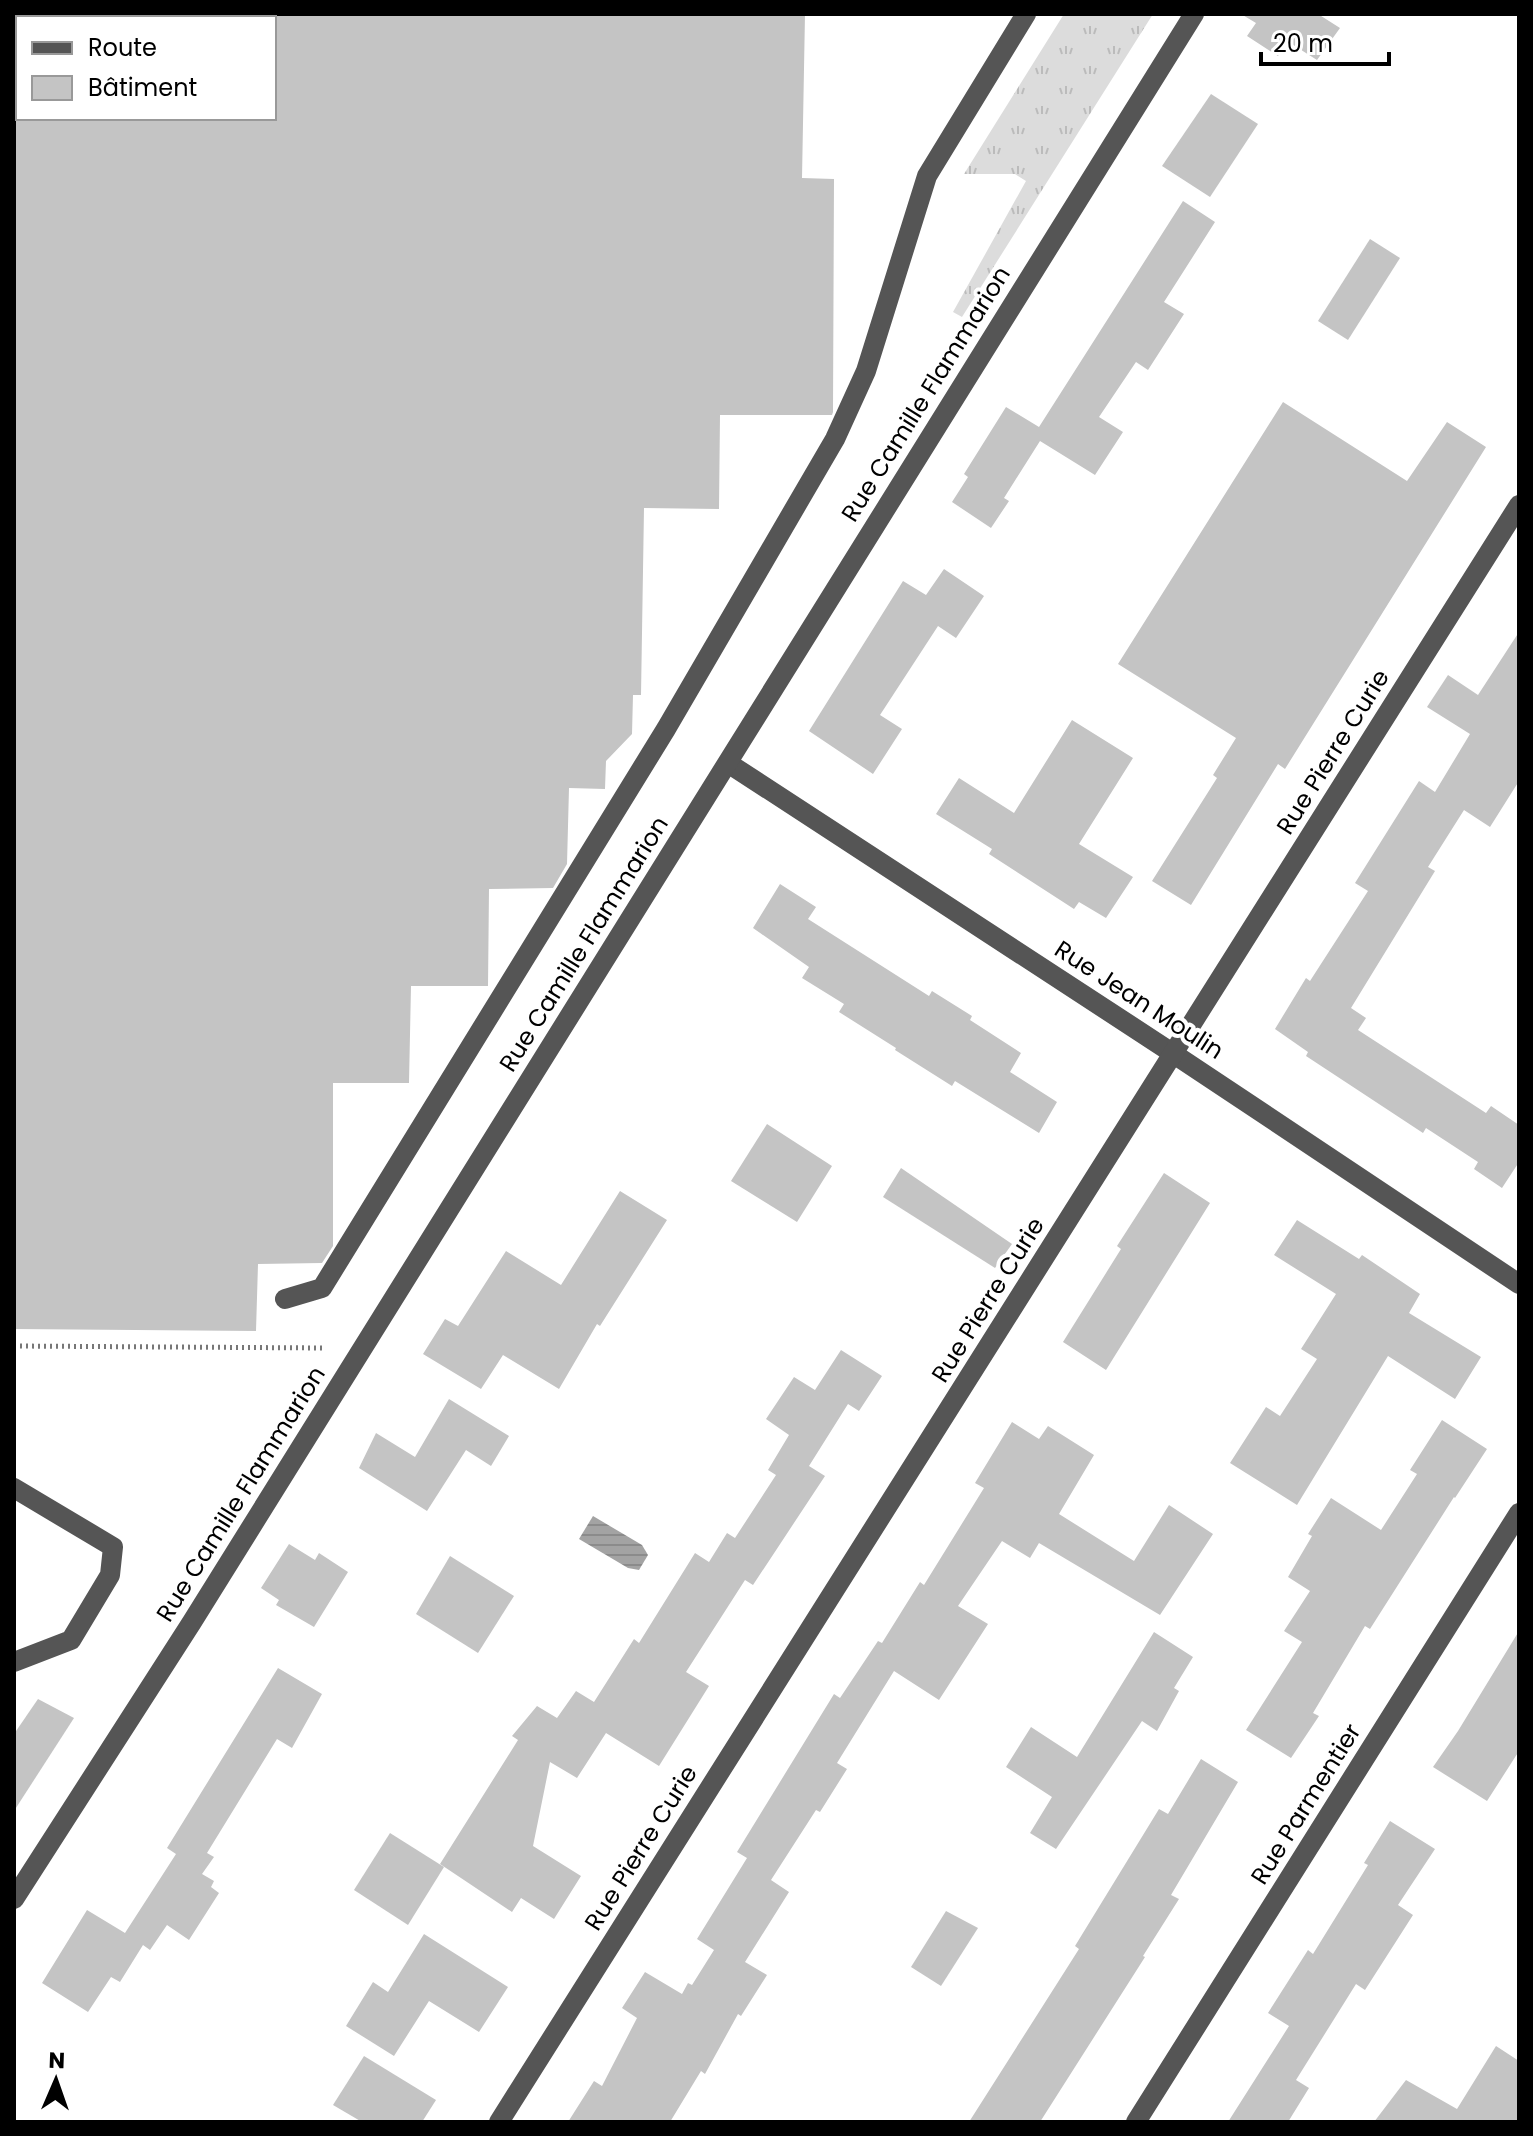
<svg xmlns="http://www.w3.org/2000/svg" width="1533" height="2136" viewBox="0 0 1533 2136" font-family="Poppins,sans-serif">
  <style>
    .grass { fill: url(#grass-tufts) }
    .water { fill: url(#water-rules) }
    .building { fill: #c4c4c4 }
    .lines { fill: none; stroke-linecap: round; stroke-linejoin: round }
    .path { stroke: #777; stroke-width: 5; stroke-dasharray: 2 4; stroke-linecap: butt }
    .minor { stroke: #555; stroke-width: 20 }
    .labels { text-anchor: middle; stroke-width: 8; stroke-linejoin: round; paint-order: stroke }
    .street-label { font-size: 24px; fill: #000; stroke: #fff }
  </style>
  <defs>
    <pattern id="grass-tufts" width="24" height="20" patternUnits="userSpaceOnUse" patternTransform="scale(2)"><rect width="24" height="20" fill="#dcdcdc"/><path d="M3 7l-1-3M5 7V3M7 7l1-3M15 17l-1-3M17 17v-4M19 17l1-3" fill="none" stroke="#bbb"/></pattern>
    <pattern id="water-rules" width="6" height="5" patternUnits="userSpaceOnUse" patternTransform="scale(2)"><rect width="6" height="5" fill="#a3a3a3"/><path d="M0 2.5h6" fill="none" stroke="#8b8b8b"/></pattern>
  </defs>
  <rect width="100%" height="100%" fill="#fff"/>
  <path class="grass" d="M 1064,14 L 1153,14 L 962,317 L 953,312 L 1026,181 L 1015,174 L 964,174 Z"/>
  <path class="water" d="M 593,1516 L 642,1545 L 648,1555 L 639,1570 L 628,1568 L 579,1539 Z"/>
  <g class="building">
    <path d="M 274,14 L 805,14 L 802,178 L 834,179 L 833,412 L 832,415 L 720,415 L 719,509 L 644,508 L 641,695 L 633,695 L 632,734 L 606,761 L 605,789 L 569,788 L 567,864 L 553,888 L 489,889 L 488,986 L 411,986 L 409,1083 L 333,1083 L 333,1246 L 322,1263 L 258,1264 L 256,1331 L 14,1329 L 14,118 L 274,118 Z"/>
    <path d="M 1241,14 L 1318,14 L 1340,28 L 1317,60 L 1287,41 L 1278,56 L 1247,36 L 1256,23 Z"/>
    <path d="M 1211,94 L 1258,124 L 1210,197 L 1162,166 Z"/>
    <path d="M 1183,201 L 1215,222 L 1164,302 L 1184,314 L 1148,370 L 1136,362 L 1099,417 L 1123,432 L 1095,475 L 1040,441 L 1004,498 L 1009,501 L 991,528 L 952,502 L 968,477 L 964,474 L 1006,407 L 1039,427 Z"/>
    <path d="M 1370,239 L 1400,258 L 1348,340 L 1318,321 Z"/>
    <path d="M 1283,402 L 1407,481 L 1447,422 L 1486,447 L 1285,769 L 1278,764 L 1191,905 L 1152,881 L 1217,778 L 1213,775 L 1236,738 L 1118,664 Z"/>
    <path d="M 944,569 L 984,596 L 956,638 L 938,626 L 880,715 L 902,729 L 873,774 L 809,731 L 903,581 L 926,595 Z"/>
    <path d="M 1519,632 L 1519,781 L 1490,827 L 1464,810 L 1428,867 L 1435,871 L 1351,1008 L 1366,1018 L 1358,1030 L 1486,1113 L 1491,1106 L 1519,1125 L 1519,1162 L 1502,1188 L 1474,1169 L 1478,1162 L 1426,1128 L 1423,1133 L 1306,1056 L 1308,1052 L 1275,1029 L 1306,978 L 1310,981 L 1368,891 L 1355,883 L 1419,781 L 1435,792 L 1470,734 L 1427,707 L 1448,675 L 1478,695 Z"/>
    <path d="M 1072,720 L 1133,758 L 1079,844 L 1133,877 L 1106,918 L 1079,902 L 1074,909 L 989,854 L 992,849 L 936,814 L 959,778 L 1014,813 Z"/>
    <path d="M 780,884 L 816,907 L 808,919 L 929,996 L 932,991 L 972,1016 L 970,1020 L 1021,1053 L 1010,1072 L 1057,1102 L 1039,1133 L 955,1081 L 952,1086 L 895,1050 L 896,1048 L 839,1012 L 844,1004 L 802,978 L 809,967 L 753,928 Z"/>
    <path d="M 767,1124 L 832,1166 L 797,1222 L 731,1181 Z"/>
    <path d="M 901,1168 L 1012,1244 L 995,1268 L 883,1197 Z"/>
    <path d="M 1164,1173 L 1210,1203 L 1106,1370 L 1063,1342 L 1121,1249 L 1117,1246 Z"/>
    <path d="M 620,1191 L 667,1220 L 600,1326 L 597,1324 L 559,1389 L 503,1355 L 481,1389 L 423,1354 L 445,1319 L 458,1326 L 506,1251 L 561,1285 Z"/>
    <path d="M 1297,1220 L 1359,1259 L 1362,1255 L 1420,1294 L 1409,1313 L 1481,1357 L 1455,1399 L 1388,1356 L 1297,1505 L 1230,1463 L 1266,1407 L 1280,1416 L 1317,1359 L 1301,1349 L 1336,1294 L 1274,1255 Z"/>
    <path d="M 841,1350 L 882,1376 L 859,1411 L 848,1404 L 809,1466 L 825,1476 L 753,1585 L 745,1580 L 686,1672 L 709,1686 L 659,1766 L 606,1733 L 577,1778 L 550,1762 L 533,1846 L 581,1876 L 554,1919 L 521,1898 L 512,1912 L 440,1864 L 518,1740 L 512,1736 L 537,1706 L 557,1718 L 576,1691 L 594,1702 L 634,1639 L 639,1643 L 695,1553 L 709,1562 L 727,1533 L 735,1538 L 776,1475 L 768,1470 L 789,1435 L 766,1419 L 794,1377 L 815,1390 Z"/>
    <path d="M 449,1399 L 509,1436 L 491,1466 L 466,1450 L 427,1511 L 359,1468 L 376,1433 L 415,1457 Z"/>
    <path d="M 1442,1420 L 1487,1449 L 1455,1498 L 1454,1497 L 1370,1629 L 1365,1626 L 1313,1713 L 1319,1716 L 1291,1758 L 1246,1730 L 1302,1642 L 1284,1631 L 1310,1591 L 1288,1577 L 1312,1536 L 1308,1534 L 1331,1498 L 1381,1530 L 1417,1474 L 1410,1470 Z"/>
    <path d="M 1012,1422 L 1039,1439 L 1048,1426 L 1094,1455 L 1059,1514 L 1134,1561 L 1169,1505 L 1213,1534 L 1160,1615 L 1039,1543 L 1030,1558 L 1002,1541 L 958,1606 L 988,1624 L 939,1700 L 894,1671 L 837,1763 L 847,1769 L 820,1812 L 816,1810 L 771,1880 L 789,1892 L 745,1962 L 767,1975 L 741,2016 L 738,2014 L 705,2074 L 701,2071 L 670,2122 L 568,2122 L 594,2081 L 602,2086 L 637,2018 L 622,2008 L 645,1972 L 682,1994 L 688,1983 L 692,1985 L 714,1950 L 697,1939 L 747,1858 L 737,1852 L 834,1694 L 840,1698 L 878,1641 L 882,1643 L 920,1582 L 924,1585 L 984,1488 L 975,1483 Z"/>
    <path d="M 289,1544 L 315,1560 L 319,1553 L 348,1572 L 314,1627 L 276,1605 L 279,1600 L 261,1588 Z"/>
    <path d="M 450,1556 L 514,1596 L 478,1653 L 416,1614 Z"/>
    <path d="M 1519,1631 L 1519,1751 L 1487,1801 L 1433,1767 L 1458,1731 Z"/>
    <path d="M 1154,1632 L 1193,1657 L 1174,1688 L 1179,1691 L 1157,1731 L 1142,1721 L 1056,1849 L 1030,1833 L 1052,1797 L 1006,1767 L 1031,1727 L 1077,1757 Z"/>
    <path d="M 278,1668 L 322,1694 L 292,1748 L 277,1739 L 207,1853 L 214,1857 L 202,1874 L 214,1881 L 211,1887 L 219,1893 L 189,1940 L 167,1925 L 150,1950 L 143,1945 L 120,1982 L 111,1977 L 88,2012 L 42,1983 L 87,1910 L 125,1933 L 176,1854 L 167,1848 Z"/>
    <path d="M 38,1699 L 74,1718 L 14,1811 L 14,1734 Z"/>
    <path d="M 1201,1759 L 1238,1782 L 1171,1895 L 1179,1899 L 1143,1956 L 1145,1957 L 1040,2122 L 969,2122 L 1079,1949 L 1075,1946 L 1159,1809 L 1168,1814 Z"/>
    <path d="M 1390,1821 L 1435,1849 L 1398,1905 L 1413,1915 L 1365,1990 L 1356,1984 L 1296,2080 L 1309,2088 L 1288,2122 L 1228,2122 L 1289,2026 L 1268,2013 L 1308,1950 L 1313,1954 L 1368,1865 L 1364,1863 Z"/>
    <path d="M 390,1833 L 444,1867 L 408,1925 L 354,1890 Z"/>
    <path d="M 946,1911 L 978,1928 L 941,1986 L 911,1967 Z"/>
    <path d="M 424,1934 L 508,1987 L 479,2032 L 429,2001 L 394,2056 L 346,2026 L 373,1982 L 388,1992 Z"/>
    <path d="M 1496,2046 L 1519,2061 L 1519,2122 L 1374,2122 L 1406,2080 L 1457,2109 Z"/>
    <path d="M 364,2056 L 436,2100 L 422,2122 L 362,2122 L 333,2105 Z"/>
  </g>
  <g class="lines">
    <path class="path" d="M 14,1346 L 326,1348"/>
    <g class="minor">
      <path d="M 728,763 L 1174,1054 L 1519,1284"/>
      <path d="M 285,1299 L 322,1288 L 666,729 L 835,439 L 866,371 L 927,176 L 1026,14"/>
      <path d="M 14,1488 L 113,1547 L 110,1575 L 71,1640 L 14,1662"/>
      <path d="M 14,1899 L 192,1622 L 1194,14"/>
      <path d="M 499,2122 L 1519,505"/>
      <path d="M 1136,2122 L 1519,1513"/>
    </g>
  </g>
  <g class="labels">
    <g class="street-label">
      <text transform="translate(926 394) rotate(-58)" y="8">Rue Camille Flammarion</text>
      <text transform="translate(1333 752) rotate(-58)" y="8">Rue Pierre Curie</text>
      <text transform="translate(584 944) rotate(-58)" y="8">Rue Camille Flammarion</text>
      <text transform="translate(1139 1000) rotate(33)" y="8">Rue Jean Moulin</text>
      <text transform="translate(988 1300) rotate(-58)" y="8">Rue Pierre Curie</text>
      <text transform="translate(241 1494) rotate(-58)" y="8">Rue Camille Flammarion</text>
      <text transform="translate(1306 1804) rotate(-58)" y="8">Rue Parmentier</text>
      <text transform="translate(641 1848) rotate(-58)" y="8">Rue Pierre Curie</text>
    </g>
  </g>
  <rect width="1533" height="2136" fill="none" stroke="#000000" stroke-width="32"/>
  <rect x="16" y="16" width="260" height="104" fill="#ffffff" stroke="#999999" stroke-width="2"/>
  <rect x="32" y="42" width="40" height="12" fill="#555555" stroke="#999999" stroke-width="2"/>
  <text x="88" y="56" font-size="24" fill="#000000">Route</text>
  <rect x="32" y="76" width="40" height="24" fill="#c4c4c4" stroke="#999999" stroke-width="2"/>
  <text x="88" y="96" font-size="24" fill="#000000">Bâtiment</text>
  <g transform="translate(56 2080) rotate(2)" stroke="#ffffff" stroke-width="6" paint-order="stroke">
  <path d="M0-6L14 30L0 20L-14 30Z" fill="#000000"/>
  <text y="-12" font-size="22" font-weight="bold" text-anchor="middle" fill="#000000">N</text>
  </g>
  <path d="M1261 52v12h128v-12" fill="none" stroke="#000000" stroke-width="4"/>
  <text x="1273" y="52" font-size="24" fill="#000000" stroke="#ffffff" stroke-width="6" paint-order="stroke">20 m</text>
</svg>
